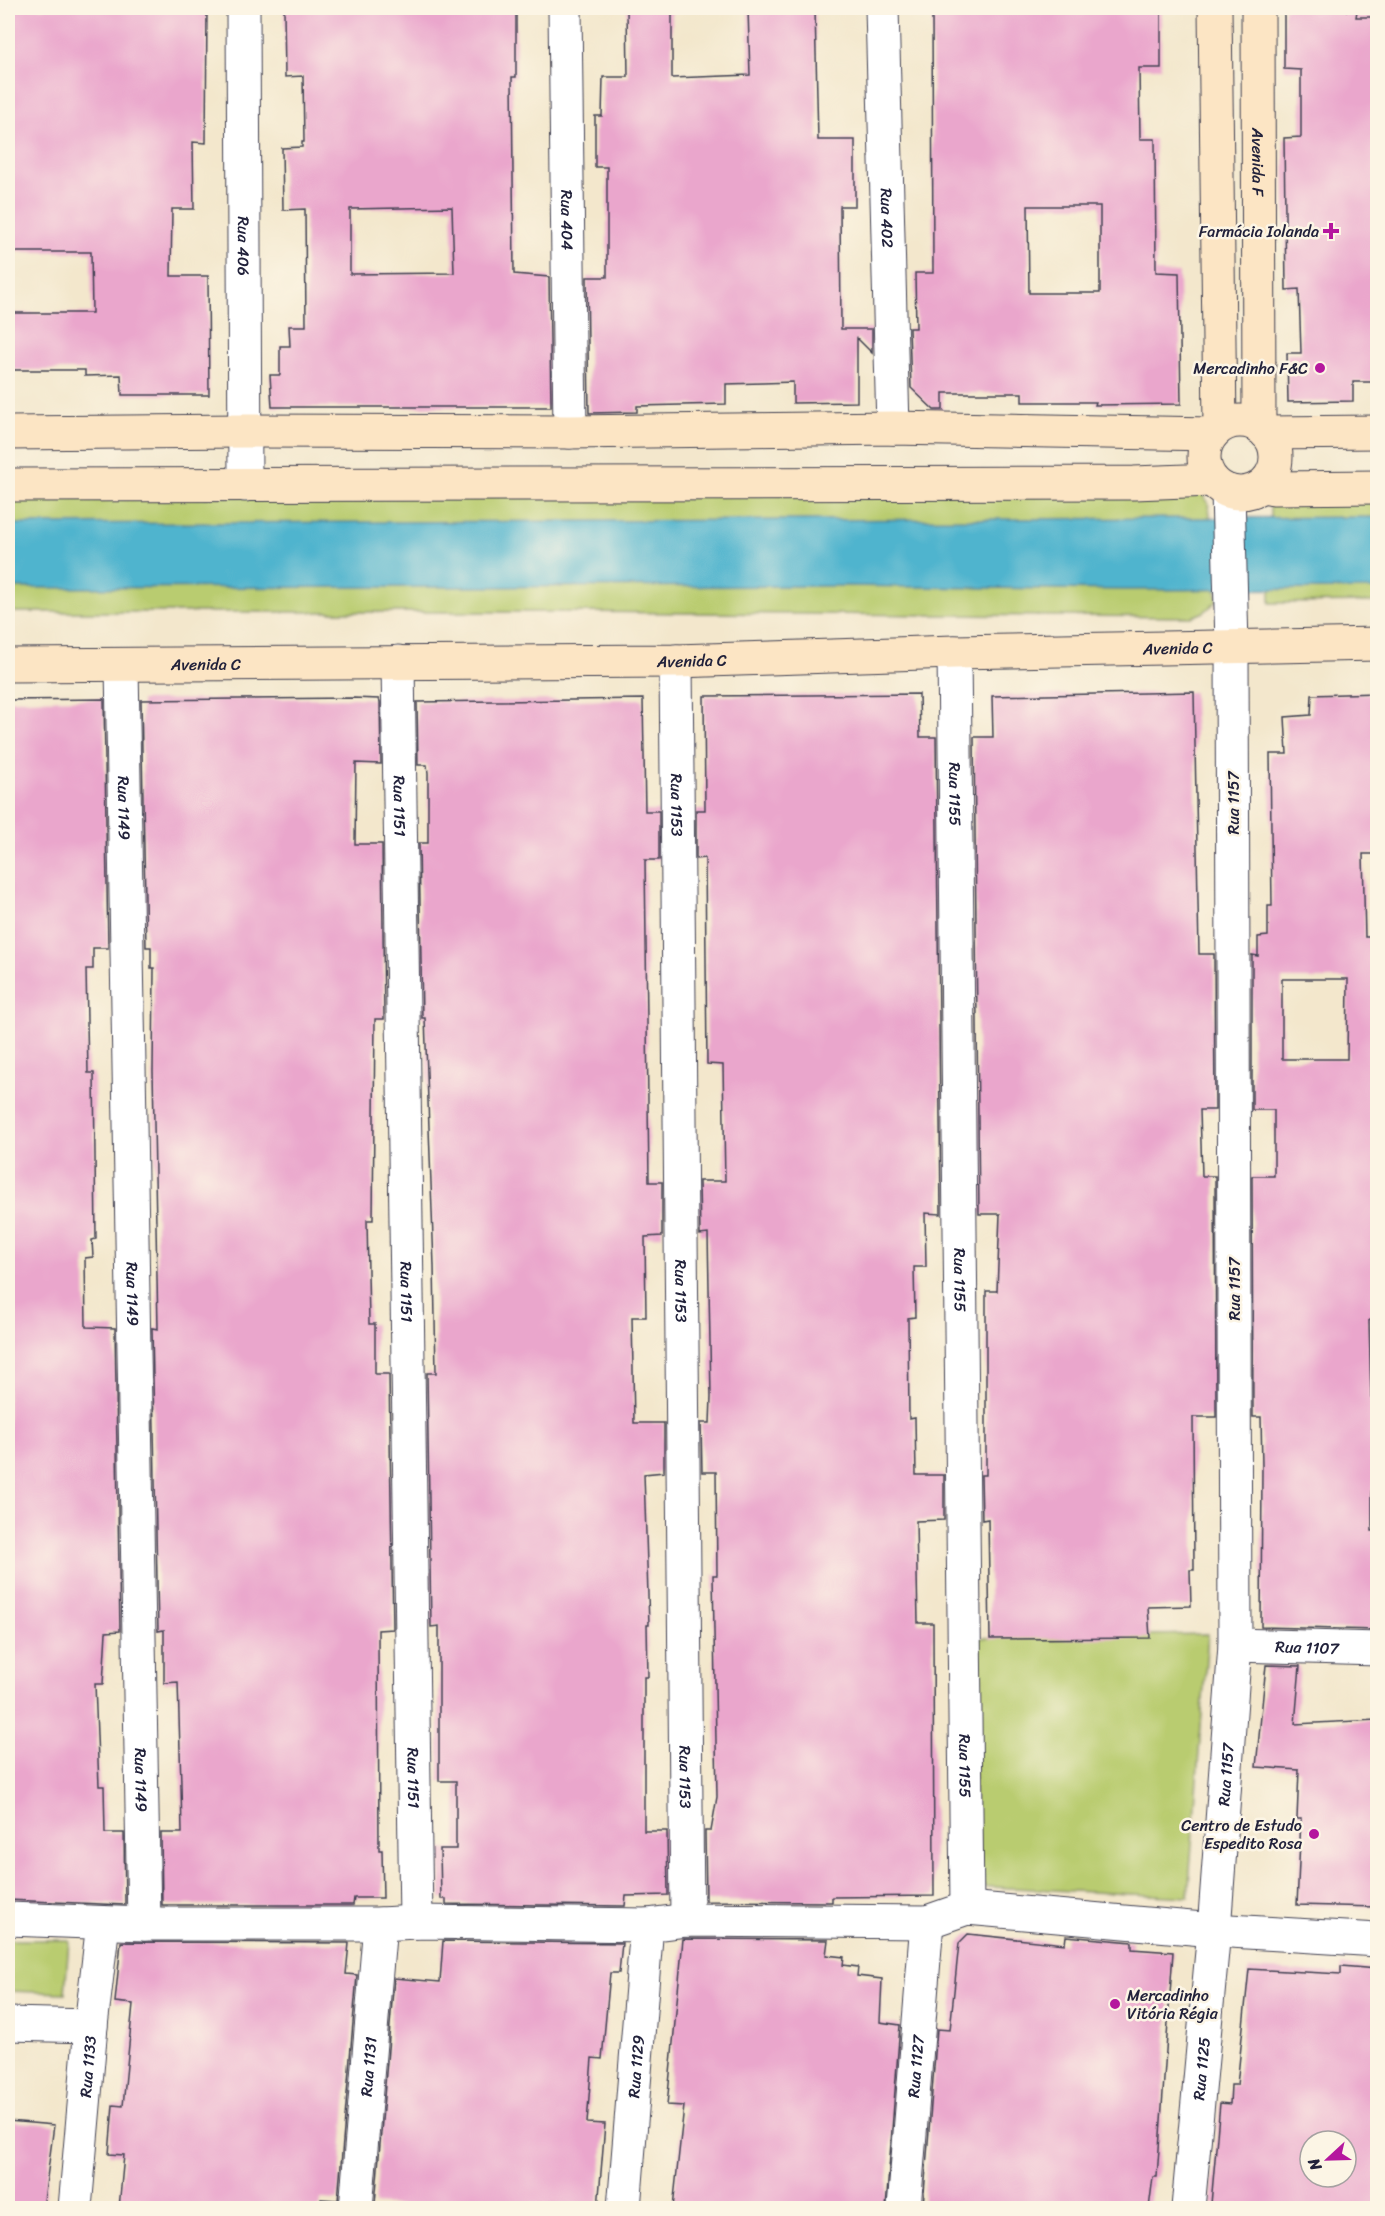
<svg xmlns="http://www.w3.org/2000/svg" width="1385" height="2216" viewBox="0 0 1385 2216" font-family="Sriracha,sans-serif">
  <style>
    .green { fill: #b9cc70; stroke: #6e7756; stroke-width: 1.5 }
    .water { fill: #4fb4ce; stroke: #386b84; stroke-width: 1.5 }
    .building { fill: #eaa6cc; fill-rule: evenodd }
    .lines { fill: none; stroke-linecap: round; stroke-linejoin: round }
    .street-casing { stroke: #414051; stroke-width: 35 }
    .secondary-casing { stroke: #414051; stroke-width: 35 }
    .street { stroke: #fff; stroke-width: 33 }
    .secondary { stroke: #fce5c4; stroke-width: 33 }
    .poi-dot { fill: #b5179e; stroke: #fcf5e5; stroke-width: 2 }
    .labels { text-anchor: middle; stroke-width: 5; stroke-linejoin: round; paint-order: stroke }
    .street-label { font-size: 16px; fill: #22223b; stroke: #fcf5e5 }
    .poi-label { font-size: 16px; fill: #22223b; stroke: #fcf5e5; text-anchor: end }
  </style>
  <rect width="100%" height="100%" fill="#fcf5e5"/>
  <filter id="ink" filterUnits="userSpaceOnUse"><feTurbulence type="fractalNoise" baseFrequency=".0167" numOctaves="2"/><feDisplacementMap in="SourceGraphic" scale="12" xChannelSelector="R" yChannelSelector="G"/><feConvolveMatrix kernelMatrix="1 2 1 2 8 2 1 2 1" color-interpolation-filters="sRGB"/></filter>
  <filter id="wash" filterUnits="userSpaceOnUse"><feTurbulence type="fractalNoise" baseFrequency=".008" numOctaves="4" result="noise"/><feDisplacementMap in="SourceGraphic" scale="24" xChannelSelector="R" yChannelSelector="G"/><feGaussianBlur stdDeviation="1.35" result="paint"/><feColorMatrix in="noise" values="0 0 0 0 0 0 0 0 0 0 0 0 0 0 0 0 0 1.4 0 .05"/><feComposite in="paint" operator="in"/></filter>
  <g filter="url(#wash)">
    <rect width="100%" height="100%" fill="#f3e7cc"/>
    <g class="green">
      <path d="M 1377,475 L 1377,602 L 1270,603 L 1270,508 L 1276,478 Z"/>
      <path d="M 1201,492 L 1209,505 L 1217,601 L 1204,612 L 1192,617 L 566,612 L 8,612 L 8,497 Z"/>
      <path d="M 1208,1634 L 1188,1897 L 973,1886 L 974,1638 Z"/>
      <path d="M 8,1940 L 69,1940 L 65,1993 L 8,1991 Z"/>
    </g>
    <path class="water" d="M 1377,517 L 1378,589 L 1126,590 L 847,586 L 8,588 L 8,524 Z"/>
    <g id="blocks">
      <g class="building">
        <path d="M 8,8 L 207,8 L 206,143 L 193,142 L 194,209 L 172,209 L 171,276 L 208,276 L 209,395 L 122,395 L 121,375 L 85,376 L 85,370 L 8,370 L 8,313 L 92,313 L 91,252 L 8,252 Z"/>
        <path d="M 430,8 L 516,8 L 516,77 L 512,77 L 514,274 L 549,277 L 551,407 L 272,407 L 270,375 L 280,375 L 280,346 L 290,346 L 289,326 L 306,326 L 305,209 L 283,210 L 282,148 L 302,147 L 302,142 L 304,142 L 303,76 L 285,77 L 284,10 L 430,11 ZM 452,207 L 454,273 L 350,274 L 350,209 Z"/>
        <path d="M 627,8 L 672,8 L 672,78 L 750,75 L 748,9 L 815,10 L 818,140 L 855,140 L 855,206 L 840,206 L 841,329 L 872,329 L 872,353 L 857,338 L 857,402 L 793,403 L 793,382 L 726,384 L 726,404 L 637,406 L 637,412 L 589,413 L 587,277 L 607,277 L 607,167 L 595,167 L 595,116 L 602,116 L 603,77 L 628,77 Z"/>
        <path d="M 932,8 L 1161,8 L 1161,68 L 1139,68 L 1140,139 L 1155,139 L 1156,272 L 1179,273 L 1181,404 L 1095,405 L 1096,402 L 1022,402 L 1022,393 L 943,393 L 943,410 L 934,410 L 911,388 L 909,328 L 916,328 L 915,273 L 933,273 ZM 1028,206 L 1100,206 L 1100,293 L 1029,293 Z"/>
        <path d="M 1284,8 L 1347,8 L 1347,11 L 1357,11 L 1356,17 L 1377,17 L 1377,203 L 1375,203 L 1377,382 L 1353,382 L 1353,401 L 1288,402 L 1287,353 L 1301,353 L 1299,289 L 1286,290 L 1284,138 L 1301,137 L 1301,70 L 1284,69 Z"/>
        <path d="M 1194,692 L 1199,954 L 1214,954 L 1215,1110 L 1200,1110 L 1202,1176 L 1215,1176 L 1216,1417 L 1193,1417 L 1194,1570 L 1190,1570 L 1191,1606 L 1148,1607 L 1150,1638 L 990,1639 L 988,1519 L 982,1520 L 981,1475 L 986,1475 L 986,1291 L 997,1291 L 1000,1214 L 979,1214 L 974,737 L 993,737 L 992,696 Z"/>
        <path d="M 1377,693 L 1377,854 L 1363,854 L 1365,937 L 1377,937 L 1377,1321 L 1369,1320 L 1371,1398 L 1377,1398 L 1377,1466 L 1375,1466 L 1372,1495 L 1372,1531 L 1377,1531 L 1377,1630 L 1261,1627 L 1262,1467 L 1261,1417 L 1253,1417 L 1252,1176 L 1274,1176 L 1274,1110 L 1252,1110 L 1252,955 L 1258,956 L 1258,937 L 1268,936 L 1268,906 L 1272,906 L 1270,754 L 1287,754 L 1285,717 L 1311,715 L 1312,695 ZM 1282,979 L 1348,979 L 1347,1059 L 1282,1059 Z"/>
        <path d="M 919,694 L 920,737 L 936,737 L 941,1214 L 925,1213 L 926,1267 L 914,1267 L 915,1317 L 908,1318 L 909,1419 L 915,1418 L 916,1475 L 944,1475 L 944,1520 L 916,1521 L 918,1623 L 933,1623 L 934,1896 L 832,1897 L 832,1902 L 706,1901 L 705,1831 L 711,1831 L 717,1797 L 713,1575 L 717,1575 L 716,1472 L 702,1472 L 701,1423 L 710,1423 L 711,1397 L 708,1234 L 700,1235 L 699,1181 L 725,1181 L 723,1065 L 707,1064 L 705,858 L 696,859 L 696,810 L 705,810 L 704,696 Z"/>
        <path d="M 353,698 L 379,699 L 380,702 L 381,764 L 356,763 L 355,844 L 382,844 L 384,1019 L 375,1019 L 373,1220 L 367,1220 L 369,1324 L 375,1324 L 375,1374 L 389,1374 L 393,1629 L 378,1630 L 379,1850 L 382,1850 L 383,1898 L 354,1898 L 353,1905 L 162,1905 L 161,1833 L 182,1833 L 181,1785 L 178,1682 L 164,1683 L 164,1630 L 158,1631 L 152,1328 L 158,1329 L 153,1071 L 154,968 L 151,968 L 151,947 L 146,947 L 141,700 Z"/>
        <path d="M 104,699 L 108,948 L 93,948 L 93,969 L 86,969 L 88,1073 L 94,1073 L 96,1239 L 92,1240 L 93,1257 L 85,1258 L 86,1327 L 115,1328 L 120,1631 L 106,1632 L 103,1684 L 95,1684 L 99,1786 L 104,1786 L 105,1833 L 124,1833 L 125,1905 L 8,1900 L 8,1611 L 9,1611 L 8,1549 L 8,700 Z"/>
        <path d="M 643,699 L 645,811 L 659,811 L 659,860 L 645,860 L 649,1182 L 662,1182 L 662,1236 L 645,1237 L 646,1317 L 632,1317 L 634,1423 L 664,1423 L 664,1472 L 644,1474 L 649,1625 L 647,1625 L 648,1677 L 644,1677 L 644,1831 L 667,1831 L 668,1895 L 626,1896 L 625,1906 L 446,1904 L 446,1899 L 441,1899 L 440,1849 L 456,1849 L 456,1781 L 439,1781 L 439,1626 L 431,1627 L 427,1373 L 436,1373 L 434,1266 L 425,1018 L 422,1018 L 419,843 L 428,843 L 428,773 L 427,765 L 418,765 L 417,702 Z"/>
        <path d="M 1266,1665 L 1300,1666 L 1295,1724 L 1377,1720 L 1377,1907 L 1297,1905 L 1301,1819 L 1297,1819 L 1299,1770 L 1256,1767 Z"/>
        <path d="M 968,1934 L 1065,1944 L 1066,1936 L 1132,1942 L 1132,1949 L 1173,1952 L 1157,2177 L 1153,2177 L 1149,2208 L 951,2208 L 923,2206 L 937,2029 L 950,2030 L 959,1943 Z"/>
        <path d="M 683,1939 L 828,1940 L 826,1955 L 844,1957 L 843,1965 L 858,1967 L 857,1976 L 882,1979 L 880,2022 L 900,2025 L 886,2208 L 673,2208 L 684,2106 L 667,2105 Z"/>
        <path d="M 443,1941 L 622,1943 L 619,1973 L 610,1973 L 602,2059 L 592,2058 L 587,2123 L 605,2124 L 598,2208 L 419,2208 L 375,2204 L 394,1978 L 440,1982 Z"/>
        <path d="M 121,1942 L 349,1943 L 346,1974 L 357,1975 L 338,2200 L 321,2199 L 320,2208 L 119,2208 L 124,2155 L 109,2154 L 113,2105 L 123,2106 L 133,2004 L 115,2002 Z"/>
        <path d="M 1341,1966 L 1377,1969 L 1377,2208 L 1218,2208 L 1218,2205 L 1211,2204 L 1220,2103 L 1230,2104 L 1231,2085 L 1237,2085 L 1249,1969 L 1341,1974 ZM 1310,2141 L 1346,2141 L 1346,2177 L 1310,2177 Z"/>
        <path d="M 8,2121 L 54,2125 L 43,2208 L 8,2208 Z"/>
      </g>
    </g>
  </g>
  <g filter="url(#ink)">
    <use href="#blocks" fill-opacity="0" stroke="#414051" stroke-width="1.5"/>
    <g class="lines">
      <g class="street-casing">
        <g id="street">
          <path id="s1" d="M 243,8 L 245,485"/>
          <path id="s2" d="M 565,8 L 570,432"/>
          <path id="s3" d="M 882,8 L 893,428"/>
          <path id="s4" d="M 954,652 L 967,1908"/>
          <path id="s5" d="M 676,661 L 687,1920"/>
          <path id="s6" d="M 398,662 L 416,1922"/>
          <path id="s7" d="M 122,666 L 144,1924"/>
          <path id="s8" d="M 1235,1645 L 1378,1649"/>
          <path d="M 8,1919 L 144,1924 L 380,1924 L 416,1922 L 647,1925 L 687,1920 L 927,1922 L 967,1908 L 1214,1930 L 1378,1940"/>
          <path d="M 8,2024 L 91,2026"/>
          <path id="s9" d="M 75,2208 L 91,2026 L 103,1923"/>
          <path id="s10" d="M 356,2208 L 380,1924"/>
          <path id="s11" d="M 624,2208 L 647,1925"/>
          <path id="s12" d="M 904,2208 L 927,1922"/>
          <path id="s13" d="M 1188,2208 L 1214,1930 L 1235,1645 L 1232,646 L 1228,491"/>
        </g>
      </g>
      <g class="secondary-casing">
        <g id="secondary">
          <path d="M 1215,8 L 1220,426"/>
          <path id="s14" d="M 1258,8 L 1259,427"/>
          <circle cx="1240" cy="457" r="36"/>
          <path d="M 8,433 L 244,431 L 570,432 L 893,428 L 1212,434"/>
          <path d="M 1266,433 L 1378,432"/>
          <path d="M 8,485 L 1134,483 L 1212,480"/>
          <path d="M 1262,486 L 1274,488 L 1378,487"/>
          <path id="s15" d="M 8,665 L 676,661 L 954,652 L 1378,644"/>
        </g>
      </g>
      <use href="#street" class="street"/>
      <use href="#secondary" class="secondary"/>
    </g>
  </g>
  <g class="poi-dot">
    <path d="M1328 222h6v6h6v6h-6v6h-6v-6h-6v-6h6z"/>
    <circle cx="1320" cy="368" r="6"/>
    <circle cx="1314" cy="1834" r="6"/>
    <circle cx="1115" cy="2004" r="6"/>
  </g>
  <g class="labels">
    <g class="street-label">
      <text dy="6" stroke="none"><textPath href="#s14" startOffset="154">Avenida F</textPath></text>
      <text dy="6" stroke="none"><textPath href="#s3" startOffset="210">Rua 402</textPath></text>
      <text dy="6" stroke="none"><textPath href="#s2" startOffset="212">Rua 404</textPath></text>
      <text dy="6" stroke="none"><textPath href="#s1" startOffset="238">Rua 406</textPath></text>
      <text dy="6" stroke="none"><textPath href="#s15" startOffset="1170">Avenida C</textPath></text>
      <text dy="6" stroke="none"><textPath href="#s15" startOffset="684">Avenida C</textPath></text>
      <text dy="6" stroke="none"><textPath href="#s15" startOffset="198">Avenida C</textPath></text>
      <text dy="6" stroke="none"><textPath href="#s4" startOffset="142">Rua 1155</textPath></text>
      <text transform="translate(1233 803) rotate(-90)" y="6">Rua 1157</text>
      <text dy="6" stroke="none"><textPath href="#s5" startOffset="144">Rua 1153</textPath></text>
      <text dy="6" stroke="none"><textPath href="#s6" startOffset="144">Rua 1151</textPath></text>
      <text dy="6" stroke="none"><textPath href="#s7" startOffset="142">Rua 1149</textPath></text>
      <text dy="6" stroke="none"><textPath href="#s4" startOffset="628">Rua 1155</textPath></text>
      <text transform="translate(1234 1289) rotate(-90)" y="6">Rua 1157</text>
      <text dy="6" stroke="none"><textPath href="#s5" startOffset="630">Rua 1153</textPath></text>
      <text dy="6" stroke="none"><textPath href="#s6" startOffset="630">Rua 1151</textPath></text>
      <text dy="6" stroke="none"><textPath href="#s7" startOffset="628">Rua 1149</textPath></text>
      <text dy="6" stroke="none"><textPath href="#s8" startOffset="72">Rua 1107</textPath></text>
      <text dy="6" stroke="none"><textPath href="#s4" startOffset="1114">Rua 1155</textPath></text>
      <text dy="6" stroke="none"><textPath href="#s13" startOffset="435">Rua 1157</textPath></text>
      <text dy="6" stroke="none"><textPath href="#s5" startOffset="1116">Rua 1153</textPath></text>
      <text dy="6" stroke="none"><textPath href="#s6" startOffset="1116">Rua 1151</textPath></text>
      <text dy="6" stroke="none"><textPath href="#s7" startOffset="1114">Rua 1149</textPath></text>
      <text dy="6" stroke="none"><textPath href="#s9" startOffset="142">Rua 1133</textPath></text>
      <text dy="6" stroke="none"><textPath href="#s12" startOffset="142">Rua 1127</textPath></text>
      <text dy="6" stroke="none"><textPath href="#s10" startOffset="142">Rua 1131</textPath></text>
      <text dy="6" stroke="none"><textPath href="#s11" startOffset="142">Rua 1129</textPath></text>
      <text dy="6" stroke="none"><textPath href="#s13" startOffset="140">Rua 1125</textPath></text>
    </g>
    <g class="poi-label">
      <text x="1319" y="237">Farmácia Iolanda</text>
      <text x="1308" y="374">Mercadinho F&amp;C</text>
      <text x="1302" y="1831">Centro de Estudo<tspan x="1302" dy="18">Espedito Rosa</tspan></text>
      <text x="1127" y="2001" text-anchor="start">Mercadinho<tspan x="1127" dy="18">Vitória Régia</tspan></text>
    </g>
  </g>
  <rect width="1385" height="2216" fill="none" stroke="#fcf5e5" stroke-width="30"/>
  <g transform="translate(1328 2159) rotate(248)"><circle r="28" fill="#fcf5e5" stroke="#a5a1a1" stroke-width="1.5"/>
  <path d="M0-4.5L10 22L0 15L-10 22Z" fill="#b5179e"/>
  <text y="-9" font-size="16" font-weight="bold" text-anchor="middle" fill="#22223b">N</text>
  </g>
</svg>
